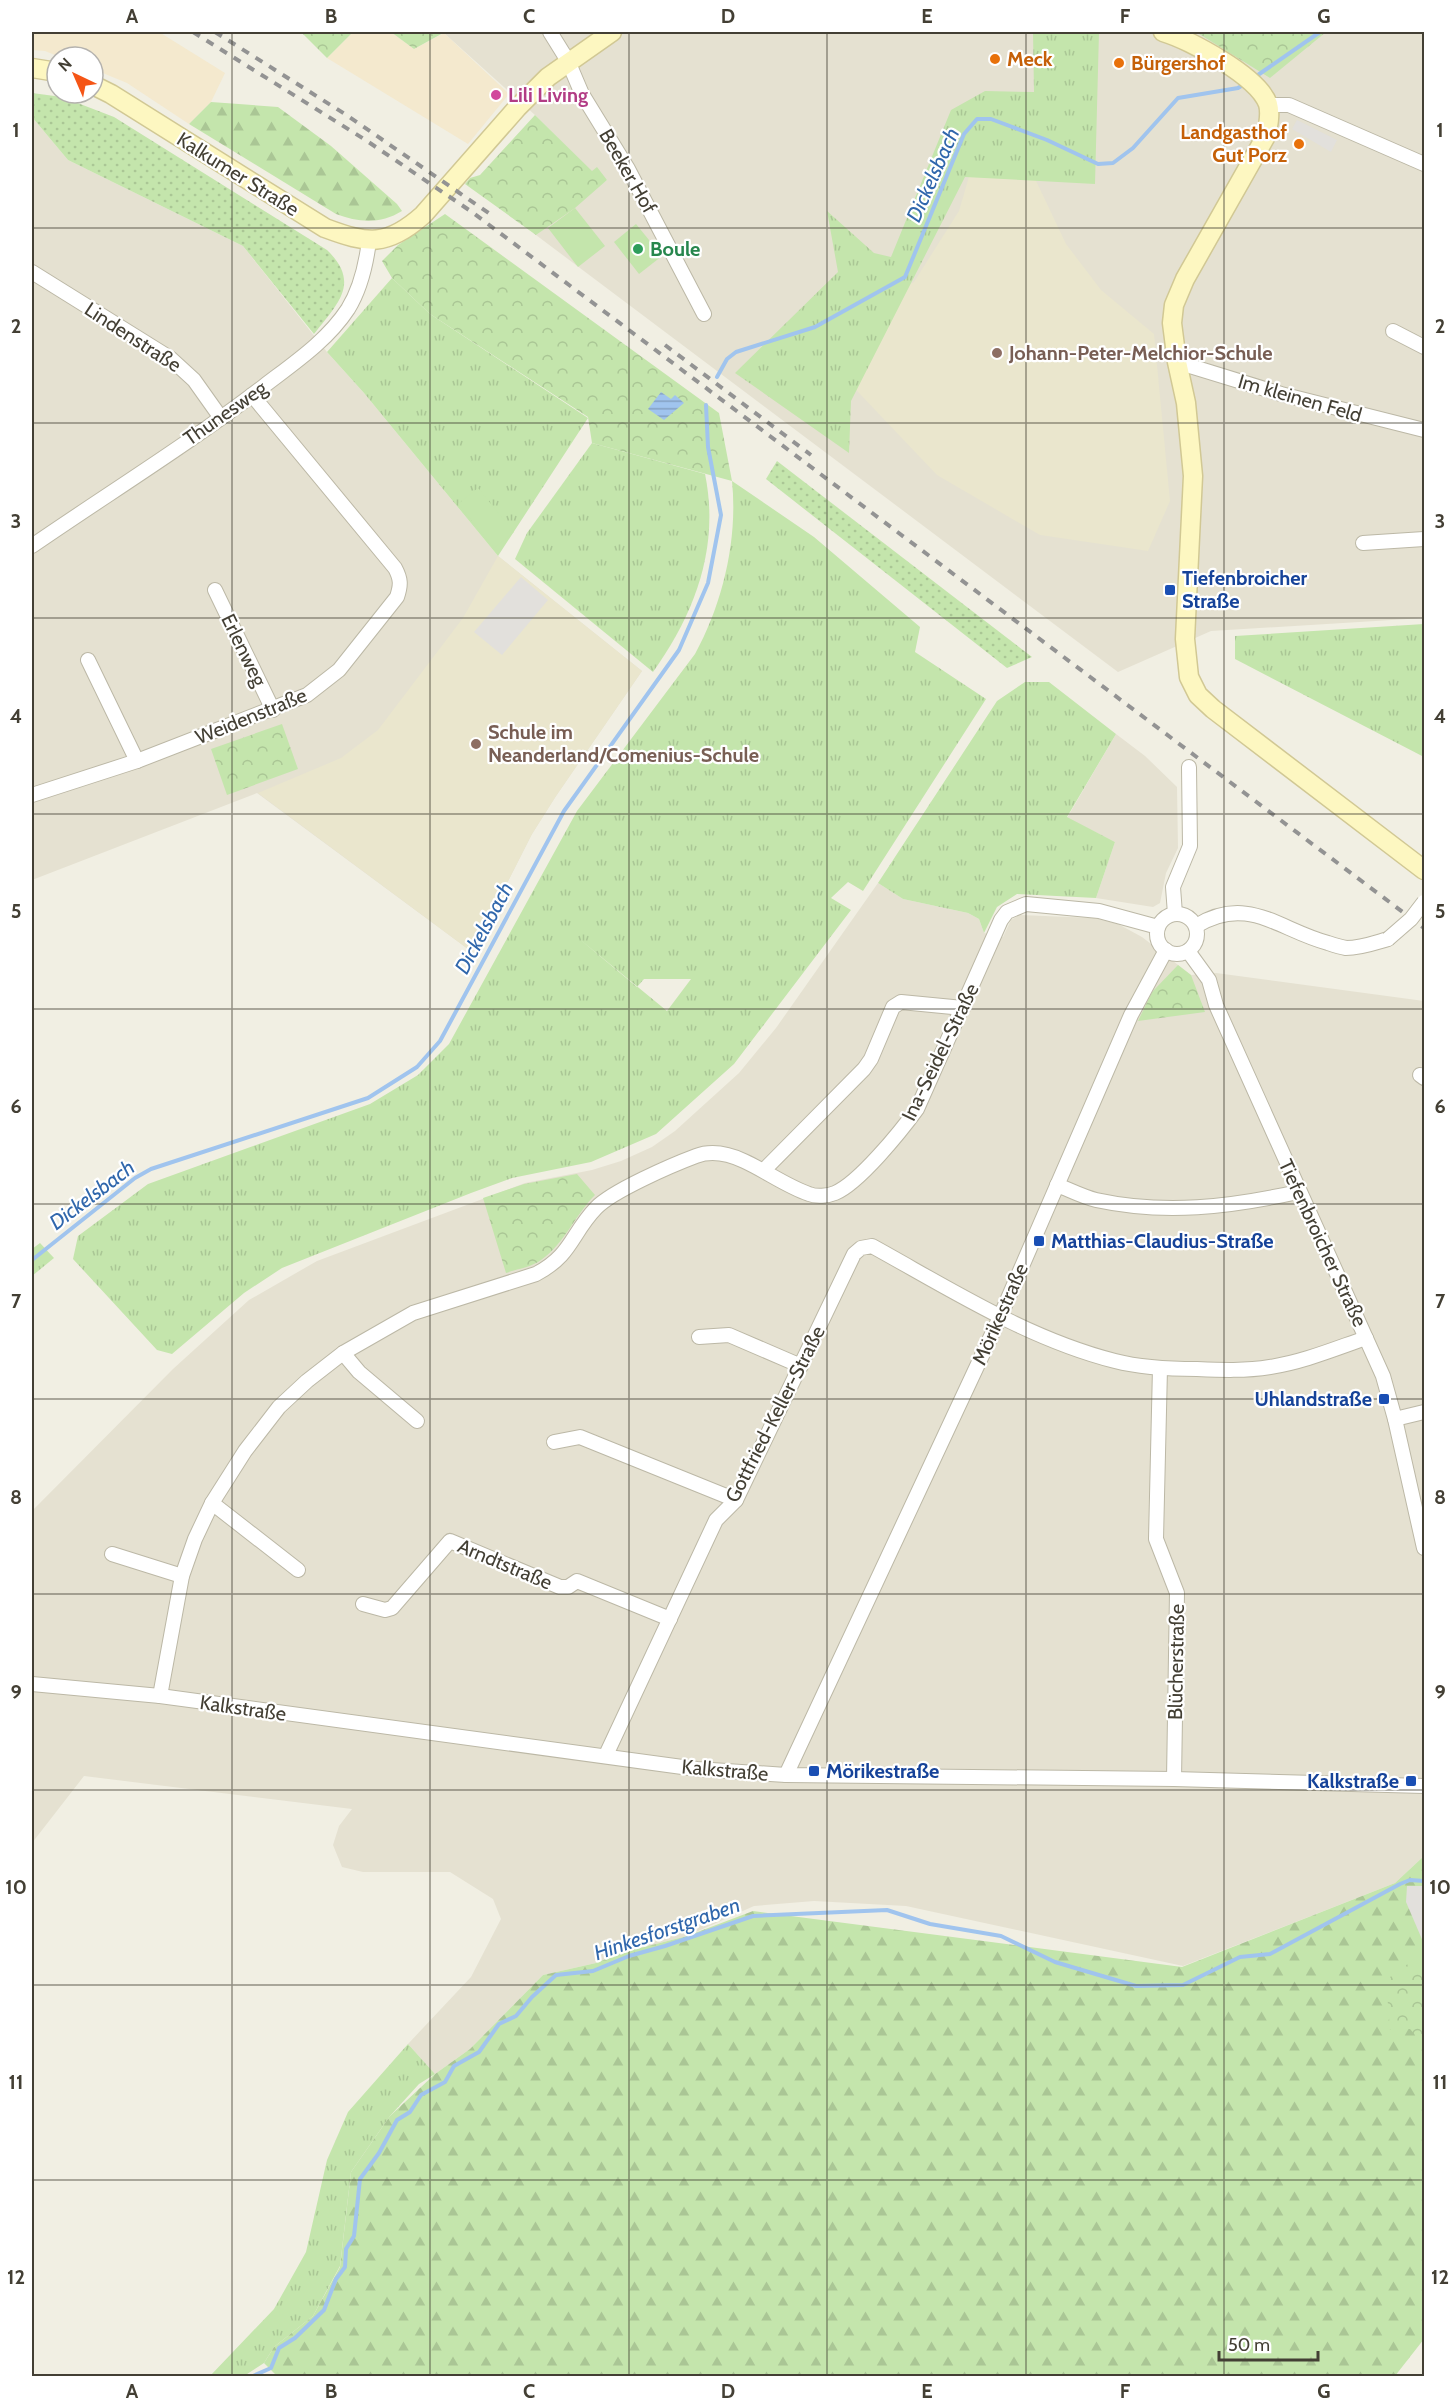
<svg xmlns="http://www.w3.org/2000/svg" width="1456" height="2408" viewBox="0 0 1456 2408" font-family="Cabin,sans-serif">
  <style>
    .residential { fill: #e5e1d1 }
    .commercial { fill: #f4e9ce }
    .education { fill: #eae6cd }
    .grass { fill: url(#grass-tufts); fill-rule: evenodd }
    .forest { fill: url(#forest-firs) }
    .park { fill: url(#park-crowns) }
    .garden { fill: url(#garden-dots) }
    .pitch { fill: #c4e5ac }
    .parking { fill: #e2e0dc }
    .water { fill: url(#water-rules) }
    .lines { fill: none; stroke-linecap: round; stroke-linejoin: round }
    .stream { stroke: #a0c4ee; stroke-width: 4 }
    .minor-casing { stroke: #bcb8a6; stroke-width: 16 }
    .secondary-casing { stroke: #d1c894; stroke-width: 21 }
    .minor { stroke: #fff; stroke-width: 14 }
    .secondary { stroke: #fdf7c1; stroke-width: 18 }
    .rail { stroke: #939393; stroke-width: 4; stroke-dasharray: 8 8; stroke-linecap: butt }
    .minor-bridge-casing { stroke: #bcb8a6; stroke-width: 16; stroke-linecap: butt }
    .minor-bridge { stroke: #fff; stroke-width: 14 }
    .grid { fill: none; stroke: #433f34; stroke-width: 1.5; stroke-opacity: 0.55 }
    .food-dot { fill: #e8710a; stroke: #fff; stroke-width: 2 }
    .hotel-dot { fill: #d1479c; stroke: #fff; stroke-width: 2 }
    .leisure-dot { fill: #2e9e5b; stroke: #fff; stroke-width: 2 }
    .education-dot { fill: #8d6e63; stroke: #fff; stroke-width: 2 }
    .transit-dot { fill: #1a4fb4; stroke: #fff; stroke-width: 2 }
    .labels { text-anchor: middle; stroke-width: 4.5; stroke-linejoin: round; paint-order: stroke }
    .food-label { font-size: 20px; font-weight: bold; fill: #c56008; stroke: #fff; text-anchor: start }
    .hotel-label { font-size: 20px; font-weight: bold; fill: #b23c85; stroke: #fff; text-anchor: start }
    .street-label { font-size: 20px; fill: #433f34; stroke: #fff }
    .leisure-label { font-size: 20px; font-weight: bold; fill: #27864d; stroke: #fff; text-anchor: start }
    .education-label { font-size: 20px; font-weight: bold; fill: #785e54; stroke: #fff; text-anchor: start }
    .transit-label { font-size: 20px; font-weight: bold; fill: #164399; stroke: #fff; text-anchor: start }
    .water-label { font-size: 21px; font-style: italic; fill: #3067ac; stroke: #fff }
    .neatline { fill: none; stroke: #433f34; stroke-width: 2 }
    .grid-label { font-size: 20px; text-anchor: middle; font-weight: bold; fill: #433f34 }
  </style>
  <defs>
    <pattern id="grass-tufts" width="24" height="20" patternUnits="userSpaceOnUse" patternTransform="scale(1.5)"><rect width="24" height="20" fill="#c4e5ac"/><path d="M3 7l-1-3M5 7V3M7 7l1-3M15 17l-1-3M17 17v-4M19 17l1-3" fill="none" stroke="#aac695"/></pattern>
    <pattern id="forest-firs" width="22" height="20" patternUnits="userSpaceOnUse" patternTransform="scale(1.5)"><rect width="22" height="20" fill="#c4e5ac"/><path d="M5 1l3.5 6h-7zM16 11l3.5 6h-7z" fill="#aac695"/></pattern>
    <pattern id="park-crowns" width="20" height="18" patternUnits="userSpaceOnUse" patternTransform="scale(1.5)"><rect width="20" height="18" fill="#c4e5ac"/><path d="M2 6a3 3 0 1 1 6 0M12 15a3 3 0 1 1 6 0" fill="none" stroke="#aac695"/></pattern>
    <pattern id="garden-dots" width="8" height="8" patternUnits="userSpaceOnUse" patternTransform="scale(1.5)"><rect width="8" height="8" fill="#c4e5ac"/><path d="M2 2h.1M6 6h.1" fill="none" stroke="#aac695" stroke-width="1.8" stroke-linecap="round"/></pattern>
    <pattern id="water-rules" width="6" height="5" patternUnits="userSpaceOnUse" patternTransform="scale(1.5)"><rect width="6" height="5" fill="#a0c4ee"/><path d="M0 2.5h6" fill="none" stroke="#84a1c2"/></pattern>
  </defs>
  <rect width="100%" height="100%" fill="#f1efe3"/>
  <g class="residential">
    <path d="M 445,32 L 1424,32 L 1424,618 L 1211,631 L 1118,672 L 536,235 L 607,180 L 592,172 L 535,115 L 444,33 Z"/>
    <path d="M 32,117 L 68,160 L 243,246 L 327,352 L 364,393 L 498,556 L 642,671 L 556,796 L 532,834 L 472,952 L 257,793 L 32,880 Z"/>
    <path d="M 1116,734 L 1145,756 L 1177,787 L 1178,848 L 1166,873 L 1160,903 L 1153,907 L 1096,898 L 1115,842 L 1067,818 Z"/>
    <path d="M 878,883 L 903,899 L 968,913 L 979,919 L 984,933 L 1003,937 L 1011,920 L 1020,915 L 1094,918 L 1118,924 L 1142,937 L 1191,975 L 1216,973 L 1424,1001 L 1424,1856 L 1395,1883 L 1183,1966 L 906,1906 L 814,1901 L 754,1906 L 687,1936 L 621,1953 L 596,1963 L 543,1975 L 470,2049 L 435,2074 L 408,2044 L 471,1977 L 501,1919 L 493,1899 L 450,1872 L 363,1872 L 342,1867 L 333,1845 L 339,1826 L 352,1809 L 84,1776 L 32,1843 L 32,1511 L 173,1369 L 249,1300 L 317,1261 L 525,1183 L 592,1170 L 621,1161 L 652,1147 L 675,1131 L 739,1073 L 776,1028 Z"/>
  </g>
  <g class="commercial">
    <path d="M 32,32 L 159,32 L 225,73 L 211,102 L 189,124 L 127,83 L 93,69 L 93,57 L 60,57 L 45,51 L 32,50 Z"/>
    <path d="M 353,32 L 391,32 L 414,49 L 444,33 L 509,94 L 468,144 L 327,58 Z"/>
  </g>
  <g class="education">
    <path d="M 980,139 L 1019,145 L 1066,244 L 1101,290 L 1154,334 L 1170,501 L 1148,551 L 1040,535 L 937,475 L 840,373 L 836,329 L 914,282 L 959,211 Z"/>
    <path d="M 498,556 L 642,671 L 556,796 L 532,834 L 472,952 L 258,793 L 341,758 L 378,730 L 463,618 Z"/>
  </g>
  <g class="grass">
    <path d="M 1033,32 L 1099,32 L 1095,184 L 965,177 L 851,401 L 849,453 L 735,373 L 838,272 L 827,211 L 874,253 L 891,257 L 951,110 L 985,91 L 1034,92 Z"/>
    <path d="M 392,278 L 430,314 L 588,418 L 498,556 L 364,393 L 327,352 Z"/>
    <path d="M 592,443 L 705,474 C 720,547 695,613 653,672 L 515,559 L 527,533 Z"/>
    <path d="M 732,481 L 814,537 L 920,627 L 915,652 L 986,699 L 863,891 L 848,882 L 831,898 L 851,910 L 734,1064 L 656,1134 L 591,1162 L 512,1178 L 471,1193 L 282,1268 L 244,1293 L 172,1354 L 157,1350 L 73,1259 L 78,1236 L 148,1184 L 370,1104 L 418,1075 L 449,1044 L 577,811 L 695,654 C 723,603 738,539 732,481 ZM 577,937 L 637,987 L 644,979 L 691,979 L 667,1011 Z"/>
    <path d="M 1424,624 L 1424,757 L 1235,659 L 1235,636 Z"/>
    <path d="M 1025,682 L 1049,682 L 1116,734 L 1067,817 L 1115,842 L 1096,898 L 1017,894 L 997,907 L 984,933 L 979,919 L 968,913 L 903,899 L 878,883 L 997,701 Z"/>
    <path d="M 40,1243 L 54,1258 L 32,1276 L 32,1249 Z"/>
    <path d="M 408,2044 L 435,2074 L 419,2084 L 390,2116 L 351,2172 L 340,2266 L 313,2316 L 274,2347 L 264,2363 L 244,2376 L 210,2376 L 274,2309 L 306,2252 L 327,2160 L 348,2112 Z"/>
  </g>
  <g class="forest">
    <path d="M 211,102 L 278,107 L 331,146 L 397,204 L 402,211 C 381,224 359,223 336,214 L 189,124 Z"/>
    <path d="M 1424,1856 L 1424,2339 L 1395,2376 L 277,2376 L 264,2363 L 274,2347 L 313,2316 L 340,2267 L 351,2172 L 390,2116 L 435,2074 L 470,2049 L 543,1975 L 596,1963 L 621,1953 L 687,1936 L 753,1911 L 1182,1967 L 1395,1883 Z"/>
  </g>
  <g class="park">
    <path d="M 301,32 L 353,32 L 327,58 Z"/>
    <path d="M 391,32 L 445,32 L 414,49 Z"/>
    <path d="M 1196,32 L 1326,32 L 1270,78 Z"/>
    <path d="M 535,115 L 592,171 L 597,167 L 607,180 L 575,208 L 536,235 L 465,184 L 470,178 L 480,175 Z"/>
    <path d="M 445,214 L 719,413 L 732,481 L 592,443 L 588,417 L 430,314 L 392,278 L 382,261 L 398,245 Z"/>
    <path d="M 282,724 L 298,769 L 227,795 L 211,749 Z"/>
    <path d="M 1178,965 L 1191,975 L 1205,1012 L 1138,1021 L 1152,992 Z"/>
    <path d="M 577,1174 L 595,1195 C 575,1215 565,1243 541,1260 C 532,1267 517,1269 506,1273 L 483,1198 L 524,1184 Z"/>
    <path d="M 1424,1952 L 1424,2045 L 1410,2029 L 1390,2030 L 1386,1980 Z"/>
  </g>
  <g class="garden">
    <path d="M 32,93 L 62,97 L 114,117 L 327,250 C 361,283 338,303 314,334 L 243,246 L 68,160 L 32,117 Z"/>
    <path d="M 777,461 L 1032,657 L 1007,668 L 766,479 Z"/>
  </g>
  <g class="pitch">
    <path d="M 575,208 L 605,246 L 578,267 L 548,228 Z"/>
    <path d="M 636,224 L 662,256 L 639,274 L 614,242 Z"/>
    <path d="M 478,488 L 514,532 L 494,548 L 458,504 Z"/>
  </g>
  <g class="parking">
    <path d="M 1297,120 L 1337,140 L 1331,152 L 1292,129 Z"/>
    <path d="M 521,577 L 548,600 L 502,655 L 474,632 Z"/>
    <path d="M 1407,1886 L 1424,1886 L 1424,1944 L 1406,1902 Z"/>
  </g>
  <path class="water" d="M 661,392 L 671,399 L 675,395 L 684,403 L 664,420 L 648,409 Z"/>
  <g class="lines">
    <g class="stream">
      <path d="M 1255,77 L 1320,32"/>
      <path d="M 717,377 L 727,359 L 736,352 L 815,327 L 905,277 L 964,134 L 977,119 L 991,119 L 1047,140 L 1098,164 L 1113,163 L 1133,148 L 1178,98 L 1238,88 L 1246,83"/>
      <path d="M 32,1260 L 135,1178 L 151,1169 L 368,1098 L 417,1067 L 440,1041 L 564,811 L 679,650 L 708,583 L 721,515 L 708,447 L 706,405"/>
      <path d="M 253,2376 L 271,2368 L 279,2348 L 295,2338 L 324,2310 L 336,2279 L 345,2267 L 346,2249 L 354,2236 L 360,2179 L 379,2153 L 397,2120 L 410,2112 L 421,2095 L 445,2082 L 454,2066 L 479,2052 L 499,2024 L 516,2016 L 532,1997 L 556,1975 L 593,1971 L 629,1956 L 665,1946 L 753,1916 L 887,1910 L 930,1924 L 1001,1936 L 1055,1962 L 1136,1986 L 1183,1985 L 1240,1957 L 1270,1954 L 1400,1884 L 1410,1880 L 1424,1881"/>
    </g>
    <g class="minor-casing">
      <g id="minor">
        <path d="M 550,32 L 568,61 L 582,94 L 628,169 L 704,314"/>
        <path d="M 1268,105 L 1289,105 L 1424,164"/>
        <path d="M 32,272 L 170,358 L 194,380 L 221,418"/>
        <path d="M 1393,331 L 1424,347"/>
        <path d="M 1177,362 L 1281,394 L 1424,430"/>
        <path d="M 1363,543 L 1424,539"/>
        <path d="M 32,546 C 109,493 190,443 264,386 C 294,363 327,341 348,309 C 361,288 366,265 369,241"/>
        <path d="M 215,590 L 273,710"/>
        <path d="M 88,660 L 137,761"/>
        <path d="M 32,795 L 137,761 L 307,695 L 339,670 L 397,597 C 401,585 401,579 395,568 L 252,395"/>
        <path d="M 1175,914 L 1173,887 L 1190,846 L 1189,767"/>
        <circle cx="1177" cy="934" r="20"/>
        <path d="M 1196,926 C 1248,894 1279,930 1328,943 C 1334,945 1340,947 1346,948 C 1361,948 1374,943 1388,939"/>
        <path d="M 1188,951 L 1209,980 L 1216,1005 L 1383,1376 L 1395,1419 L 1424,1548"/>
        <path d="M 1420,1075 L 1424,1078"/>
        <path d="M 764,1170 L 864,1069 L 871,1059 L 893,1007 L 901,1002 L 963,1008"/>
        <path d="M 1057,1185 C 1070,1190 1083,1197 1096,1200 C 1165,1215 1230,1207 1298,1192"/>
        <path d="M 699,1337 L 729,1335 L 801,1366"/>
        <path d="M 343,1353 L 359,1372 L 417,1421"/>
        <path d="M 1160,1368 L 1156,1539 L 1177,1593 L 1174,1779"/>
        <path d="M 1395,1419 L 1424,1412"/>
        <path d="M 554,1442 L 580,1437 L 736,1500"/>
        <path d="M 212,1503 L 298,1570"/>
        <path d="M 112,1554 L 182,1576"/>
        <path d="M 363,1604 L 385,1610 L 392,1608 L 450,1541 L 560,1587 L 568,1587 L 577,1581 L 670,1619"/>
        <path d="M 32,1684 L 160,1696 L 697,1769 L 786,1775 L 1174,1779 L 1424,1786"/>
        <path d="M 160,1696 L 182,1576 L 195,1539 L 212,1503 L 245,1451 L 279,1407 L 307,1381 L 343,1353 L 413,1313 L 536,1274 C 572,1255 571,1234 596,1208 C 612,1191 672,1165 696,1156 C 712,1150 729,1154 744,1161 C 766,1171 786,1186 809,1194 C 816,1197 828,1196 835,1193 C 859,1183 901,1131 917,1109 L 1001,920 L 1007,912 L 1026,904 L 1099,911 L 1158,927"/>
        <path d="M 606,1755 L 716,1520 L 736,1500 L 854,1254 L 861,1248 L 872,1246 C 950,1289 1028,1339 1115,1361 C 1142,1368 1170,1369 1197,1369 C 1221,1370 1246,1371 1270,1367 C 1303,1362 1334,1349 1366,1338"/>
        <path d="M 786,1775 L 1000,1317 L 1131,1015 L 1166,950"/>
      </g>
    </g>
    <g class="secondary-casing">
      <g id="secondary">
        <path d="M 1163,32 C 1190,40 1258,76 1268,104 C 1271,114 1268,127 1266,136 L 1185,279 L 1174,305 L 1172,323 L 1177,362 L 1186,403 L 1193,476 L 1185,639 L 1189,677 L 1198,695 L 1213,709 L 1424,870"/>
        <path d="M 32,68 L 57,72"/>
        <path d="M 93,85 L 111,94 L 325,228 C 368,244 387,247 423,215 L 517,108 L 548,77 L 612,32"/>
      </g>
    </g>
    <use href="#minor" class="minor"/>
    <use href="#secondary" class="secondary"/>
    <g class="rail">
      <path d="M 193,32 L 364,139 L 472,212 L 1424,928"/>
      <path d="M 215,32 L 348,116 L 490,214"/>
      <path d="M 665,345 L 811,455"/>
    </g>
    <g class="minor-bridge-casing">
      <path id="minor-bridge" d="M 1388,939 L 1411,919 L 1424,902"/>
    </g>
    <use href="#minor-bridge" class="minor-bridge"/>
  </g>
  <path class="grid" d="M 232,32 L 232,2376M 430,32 L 430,2376M 629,32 L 629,2376M 827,32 L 827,2376M 1026,32 L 1026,2376M 1224,32 L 1224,2376M 32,228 L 1424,228M 32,423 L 1424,423M 32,618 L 1424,618M 32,814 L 1424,814M 32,1009 L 1424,1009M 32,1204 L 1424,1204M 32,1399 L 1424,1399M 32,1594 L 1424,1594M 32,1790 L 1424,1790M 32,1985 L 1424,1985M 32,2180 L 1424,2180"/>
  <g class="food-dot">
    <circle cx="995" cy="59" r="6"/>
    <circle cx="1119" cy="63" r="6"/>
    <circle cx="1299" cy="144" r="6"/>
  </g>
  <circle class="hotel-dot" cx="496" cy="95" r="6"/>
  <circle class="leisure-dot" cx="638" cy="249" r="6"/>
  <g class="education-dot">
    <circle cx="997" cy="353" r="6"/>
    <circle cx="476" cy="744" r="6"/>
  </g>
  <g class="transit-dot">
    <rect x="1164" y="584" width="12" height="12" rx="3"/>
    <rect x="1033" y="1235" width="12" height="12" rx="3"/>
    <rect x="1378" y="1393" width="12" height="12" rx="3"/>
    <rect x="808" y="1765" width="12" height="12" rx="3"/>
    <rect x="1405" y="1775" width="12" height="12" rx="3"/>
  </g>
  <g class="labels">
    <g class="food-label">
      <text x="1007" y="66">Meck</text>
      <text x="1131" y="70">Bürgershof</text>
      <text x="1287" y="139" text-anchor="end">Landgasthof<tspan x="1287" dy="23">Gut Porz</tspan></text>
    </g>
    <g class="hotel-label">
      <text x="508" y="102">Lili Living</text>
    </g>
    <g class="street-label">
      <text transform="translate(628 171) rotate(60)" y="7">Beeker Hof</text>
      <text transform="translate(238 174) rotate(32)" y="7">Kalkumer Straße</text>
      <text transform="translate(133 337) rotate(33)" y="7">Lindenstraße</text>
      <text transform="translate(1300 398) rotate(16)" y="7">Im kleinen Feld</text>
      <text transform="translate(225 413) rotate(-35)" y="7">Thunesweg</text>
      <text transform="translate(244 650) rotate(64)" y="7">Erlenweg</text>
      <text transform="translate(251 716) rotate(-22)" y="7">Weidenstraße</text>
      <text transform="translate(940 1052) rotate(-64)" y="7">Ina-Seidel-Straße</text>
      <text transform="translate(1323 1243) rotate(65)" y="7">Tiefenbroicher Straße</text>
      <text transform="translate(1000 1314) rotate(-66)" y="7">Mörikestraße</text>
      <text transform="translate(775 1414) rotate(-63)" y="7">Gottfried-Keller-Straße</text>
      <text transform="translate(505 1564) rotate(23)" y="7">Arndtstraße</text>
      <text transform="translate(1176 1662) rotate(-89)" y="7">Blücherstraße</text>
      <text transform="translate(243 1708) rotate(8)" y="7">Kalkstraße</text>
      <text transform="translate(725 1770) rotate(5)" y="7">Kalkstraße</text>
    </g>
    <g class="leisure-label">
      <text x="650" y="256">Boule</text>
    </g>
    <g class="education-label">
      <text x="1009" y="360">Johann-Peter-Melchior-Schule</text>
      <text x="488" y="739">Schule im<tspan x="488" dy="23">Neanderland/Comenius-Schule</tspan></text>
    </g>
    <g class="transit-label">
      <text x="1182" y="585">Tiefenbroicher<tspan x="1182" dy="23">Straße</tspan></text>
      <text x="1051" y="1248">Matthias-Claudius-Straße</text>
      <text x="1372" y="1406" text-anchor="end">Uhlandstraße</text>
      <text x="826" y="1778">Mörikestraße</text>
      <text x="1399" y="1788" text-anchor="end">Kalkstraße</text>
    </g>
    <g class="water-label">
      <text transform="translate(933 175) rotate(-66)" y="7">Dickelsbach</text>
      <text transform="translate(484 928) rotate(-62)" y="7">Dickelsbach</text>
      <text transform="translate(92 1195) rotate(-37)" y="7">Dickelsbach</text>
      <text transform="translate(667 1929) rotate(-19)" y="7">Hinkesforstgraben</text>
    </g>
  </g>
  <rect width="1456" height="2408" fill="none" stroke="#ffffff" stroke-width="66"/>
  <g transform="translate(75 75) rotate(316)"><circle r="28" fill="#ffffff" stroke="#b4b2ae" stroke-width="1.5"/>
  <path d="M0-4.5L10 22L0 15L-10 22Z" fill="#f55516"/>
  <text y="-9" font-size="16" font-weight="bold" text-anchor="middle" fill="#433f34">N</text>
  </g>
  <path d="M1219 2351v9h99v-9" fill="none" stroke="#433f34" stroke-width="3"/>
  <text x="1228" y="2351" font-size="18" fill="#433f34" stroke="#ffffff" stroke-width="4.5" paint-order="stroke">50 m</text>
  <rect x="33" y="33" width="1390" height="2342" class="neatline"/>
  <g class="grid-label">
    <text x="132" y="23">A</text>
    <text x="331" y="23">B</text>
    <text x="529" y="23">C</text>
    <text x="728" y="23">D</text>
    <text x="927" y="23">E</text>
    <text x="1125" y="23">F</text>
    <text x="1324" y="23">G</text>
    <text x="16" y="137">1</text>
    <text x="1440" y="137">1</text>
    <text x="16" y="333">2</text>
    <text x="1440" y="333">2</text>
    <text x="16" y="528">3</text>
    <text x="1440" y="528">3</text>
    <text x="16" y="723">4</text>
    <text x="1440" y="723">4</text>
    <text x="16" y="918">5</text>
    <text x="1440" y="918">5</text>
    <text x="16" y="1113">6</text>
    <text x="1440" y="1113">6</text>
    <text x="16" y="1308">7</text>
    <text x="1440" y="1308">7</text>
    <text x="16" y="1504">8</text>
    <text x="1440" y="1504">8</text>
    <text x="16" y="1699">9</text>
    <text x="1440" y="1699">9</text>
    <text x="16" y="1894">10</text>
    <text x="1440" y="1894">10</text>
    <text x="16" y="2089">11</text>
    <text x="1440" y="2089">11</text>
    <text x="16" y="2284">12</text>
    <text x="1440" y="2284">12</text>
    <text x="132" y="2398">A</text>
    <text x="331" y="2398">B</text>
    <text x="529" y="2398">C</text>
    <text x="728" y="2398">D</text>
    <text x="927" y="2398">E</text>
    <text x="1125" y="2398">F</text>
    <text x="1324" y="2398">G</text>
  </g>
</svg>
